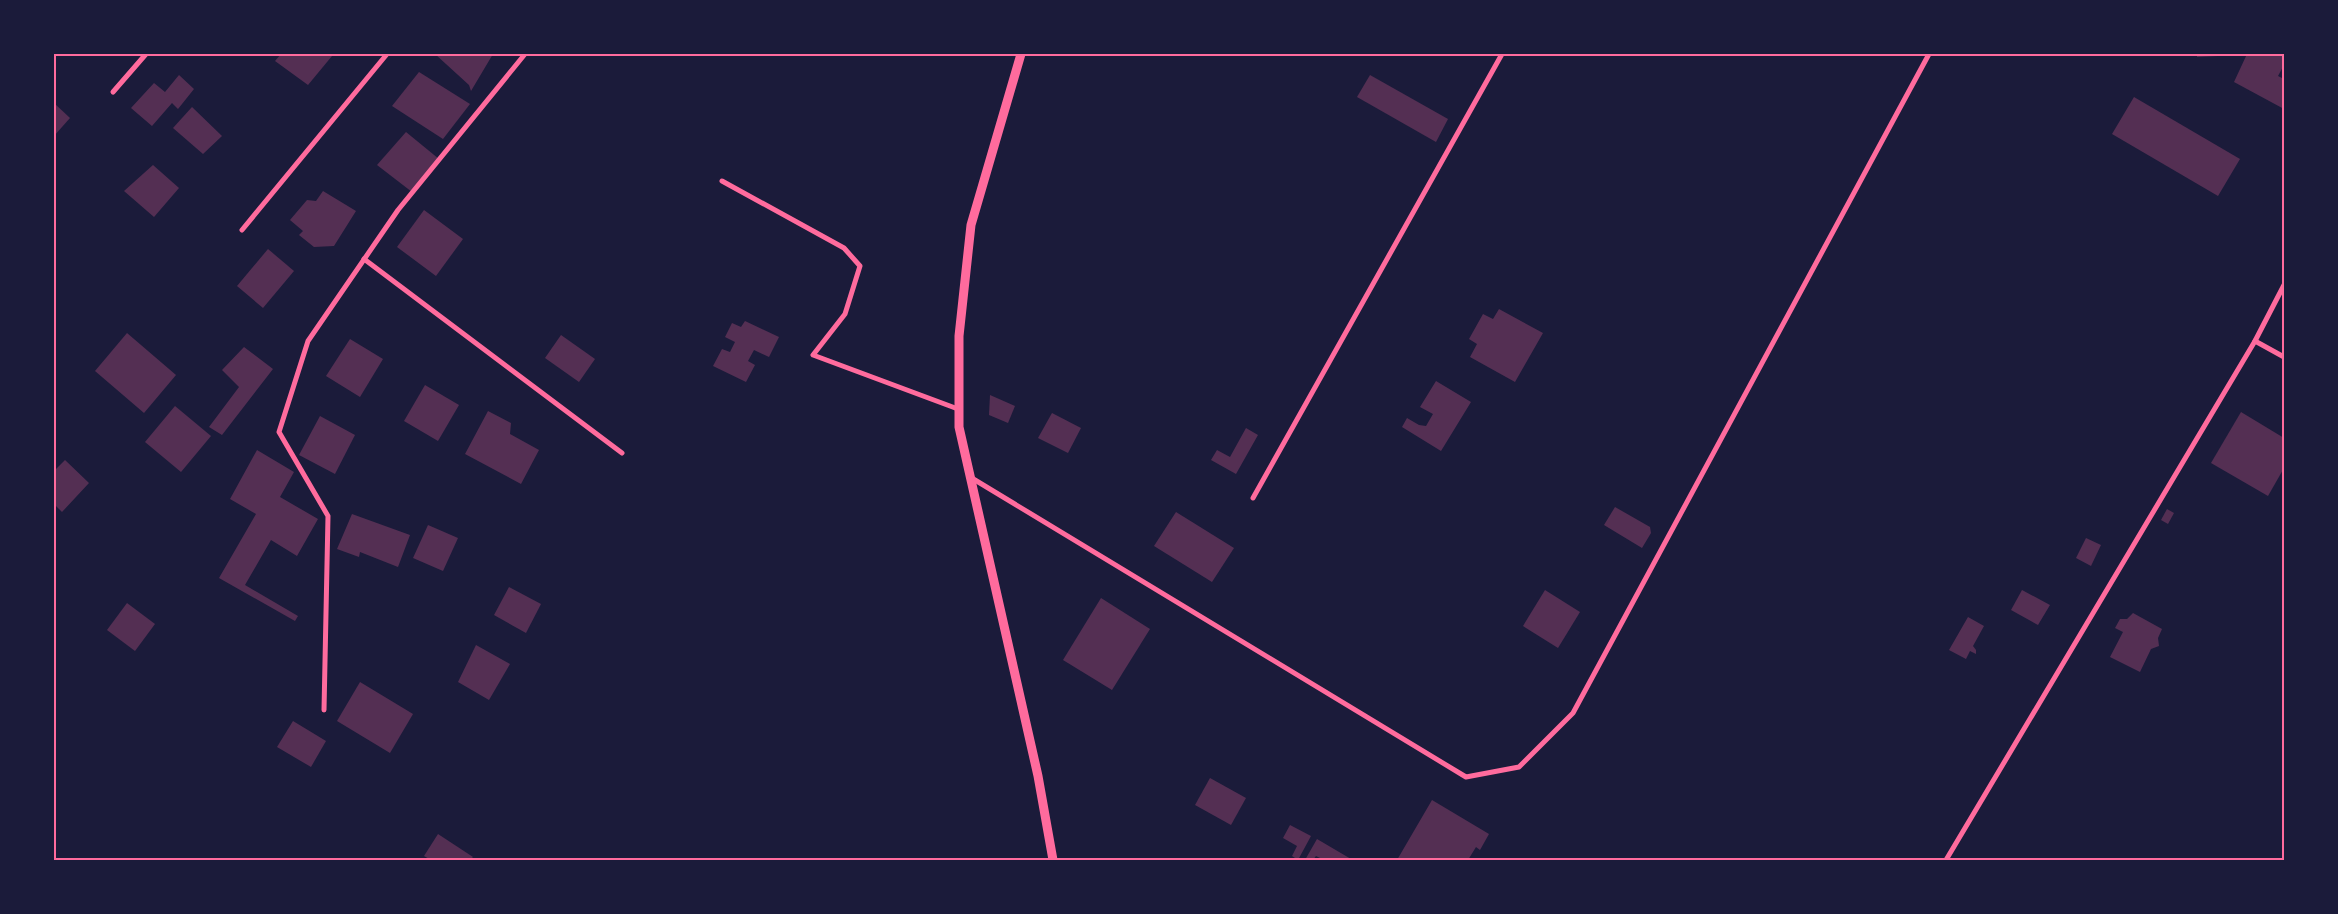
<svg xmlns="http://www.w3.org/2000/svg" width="2338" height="914" viewBox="0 0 2338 914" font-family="Cabin,sans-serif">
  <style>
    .building { fill: #542f53 }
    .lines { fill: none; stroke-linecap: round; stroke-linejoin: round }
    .minor { stroke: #ff6b9d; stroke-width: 5 }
    .tertiary { stroke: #ff6b9d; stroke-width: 9 }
    .neatline { fill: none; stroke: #ff6b9d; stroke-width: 2 }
  </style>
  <rect width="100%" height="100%" fill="#1b1b3a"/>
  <g class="building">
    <path d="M 281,54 L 329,54 L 332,56 L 308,85 L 275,61 Z"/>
    <path d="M 435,54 L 493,54 L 471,91 L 469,85 Z"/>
    <path d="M 2197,54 L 2218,54 L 2218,56 L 2197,57 Z"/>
    <path d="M 2247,54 L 2284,54 L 2284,65 L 2278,76 L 2284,79 L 2284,109 L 2234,82 Z"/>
    <path d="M 419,72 L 470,104 L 443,139 L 392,106 Z"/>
    <path d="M 179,75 L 194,89 L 178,109 L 172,103 L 152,126 L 131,108 L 154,83 L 165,92 Z"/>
    <path d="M 1370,75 L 1448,119 L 1436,142 L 1357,97 Z"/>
    <path d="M 2134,97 L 2240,159 L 2218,196 L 2112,134 Z"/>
    <path d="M 54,103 L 70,118 L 54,136 Z"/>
    <path d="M 192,107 L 222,136 L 203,154 L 173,128 Z"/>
    <path d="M 406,132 L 439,159 L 412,192 L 377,165 Z"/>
    <path d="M 153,165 L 179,188 L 154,217 L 124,191 Z"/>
    <path d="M 323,191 L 356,211 L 334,246 L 314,247 L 299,235 L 303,231 L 290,220 L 307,200 L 316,201 Z"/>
    <path d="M 424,210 L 463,239 L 436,276 L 397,247 Z"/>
    <path d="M 268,249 L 294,271 L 263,308 L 237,286 Z"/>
    <path d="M 1499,309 L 1543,333 L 1515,382 L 1470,357 L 1477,344 L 1469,339 L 1483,314 L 1493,319 Z"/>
    <path d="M 745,321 L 779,337 L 769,357 L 754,350 L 748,361 L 755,365 L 746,382 L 713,366 L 722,349 L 730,352 L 735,342 L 725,337 L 732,323 L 741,327 Z"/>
    <path d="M 127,333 L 176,375 L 144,413 L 95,371 Z"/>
    <path d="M 561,335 L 595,359 L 579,382 L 545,358 Z"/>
    <path d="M 350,339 L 383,359 L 360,397 L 326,376 Z"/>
    <path d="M 244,347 L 273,369 L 222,435 L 209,427 L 239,387 L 222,370 Z"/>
    <path d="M 1436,381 L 1471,402 L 1441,451 L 1402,427 L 1407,418 L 1419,425 L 1426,426 L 1433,414 L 1420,407 Z"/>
    <path d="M 425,385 L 459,405 L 438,441 L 404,421 Z"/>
    <path d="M 990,395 L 1015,406 L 1008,423 L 989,415 Z"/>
    <path d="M 175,406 L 211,436 L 181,472 L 145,442 Z"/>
    <path d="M 488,411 L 511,423 L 510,434 L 539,450 L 521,484 L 465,454 Z"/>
    <path d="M 2241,412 L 2284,438 L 2284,468 L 2268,496 L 2211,463 Z"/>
    <path d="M 1052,413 L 1081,428 L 1068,453 L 1038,438 Z"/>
    <path d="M 320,416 L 355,435 L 335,474 L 299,455 Z"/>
    <path d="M 1246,428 L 1258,435 L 1236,474 L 1211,460 L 1217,450 L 1230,457 Z"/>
    <path d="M 257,450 L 294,472 L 280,497 L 318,519 L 297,556 L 271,540 L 245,585 L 298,616 L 295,621 L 219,578 L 256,514 L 230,499 Z"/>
    <path d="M 65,460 L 89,483 L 62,512 L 54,504 L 54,468 L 55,470 Z"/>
    <path d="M 1615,507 L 1650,527 L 1651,533 L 1642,548 L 1604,525 Z"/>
    <path d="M 2167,509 L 2174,513 L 2168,524 L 2161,520 Z"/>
    <path d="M 1176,512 L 1234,548 L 1212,582 L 1154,546 Z"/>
    <path d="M 352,514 L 410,535 L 398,567 L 360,552 L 359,557 L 337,549 Z"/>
    <path d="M 428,525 L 458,538 L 443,571 L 413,558 Z"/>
    <path d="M 2086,538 L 2101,545 L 2091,566 L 2076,558 Z"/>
    <path d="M 509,587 L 541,604 L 526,633 L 494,615 Z"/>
    <path d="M 1545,590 L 1580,612 L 1558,648 L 1523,626 Z"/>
    <path d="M 2022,590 L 2050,605 L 2038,625 L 2011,610 Z"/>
    <path d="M 1101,598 L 1150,629 L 1112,690 L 1063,660 Z"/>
    <path d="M 127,603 L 155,624 L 135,651 L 107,630 Z"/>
    <path d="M 2133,613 L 2162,629 L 2158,638 L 2159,646 L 2151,649 L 2140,672 L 2110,657 L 2123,632 L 2115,628 L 2120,619 L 2127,619 Z"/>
    <path d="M 1968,617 L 1984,626 L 1973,646 L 1976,650 L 1976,654 L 1970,651 L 1966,659 L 1949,650 Z"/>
    <path d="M 476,645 L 510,664 L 489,700 L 458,682 Z"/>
    <path d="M 360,682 L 413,714 L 390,753 L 337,721 Z"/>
    <path d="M 293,721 L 326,741 L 311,767 L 277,747 Z"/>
    <path d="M 1210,778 L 1246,798 L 1231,825 L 1195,805 Z"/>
    <path d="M 1432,800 L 1489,834 L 1480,850 L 1476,847 L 1468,860 L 1397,860 Z"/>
    <path d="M 1290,825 L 1311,836 L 1298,860 L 1292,856 L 1297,846 L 1283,838 Z"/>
    <path d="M 438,834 L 473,857 L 470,860 L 431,860 L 424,856 Z"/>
    <path d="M 1317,839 L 1351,859 L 1350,860 L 1324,860 L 1316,856 L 1313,860 L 1305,860 Z"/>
  </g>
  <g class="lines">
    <g class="minor">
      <path d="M 113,92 L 146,54"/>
      <path d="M 722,181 L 844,248 L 860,266 L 845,314 L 813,355 L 958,409"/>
      <path d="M 242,230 L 387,54"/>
      <path d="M 364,259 L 622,453"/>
      <path d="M 2255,341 L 2284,357"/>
      <path d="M 970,477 L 1466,777 L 1519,767 L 1573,713 L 1929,54"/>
      <path d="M 1253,498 L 1502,54"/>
      <path d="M 324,710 L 328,516 L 279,432 L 308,341 L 398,210 L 525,54"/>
      <path d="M 1946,860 L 2255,341 L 2284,285"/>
    </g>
    <path class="tertiary" d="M 1021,54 L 971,225 L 959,336 L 959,427 L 1038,776 L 1053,860"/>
  </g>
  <rect width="2338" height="914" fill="none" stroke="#1b1b3a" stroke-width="110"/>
  <rect x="55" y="55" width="2228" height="804" class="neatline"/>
</svg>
